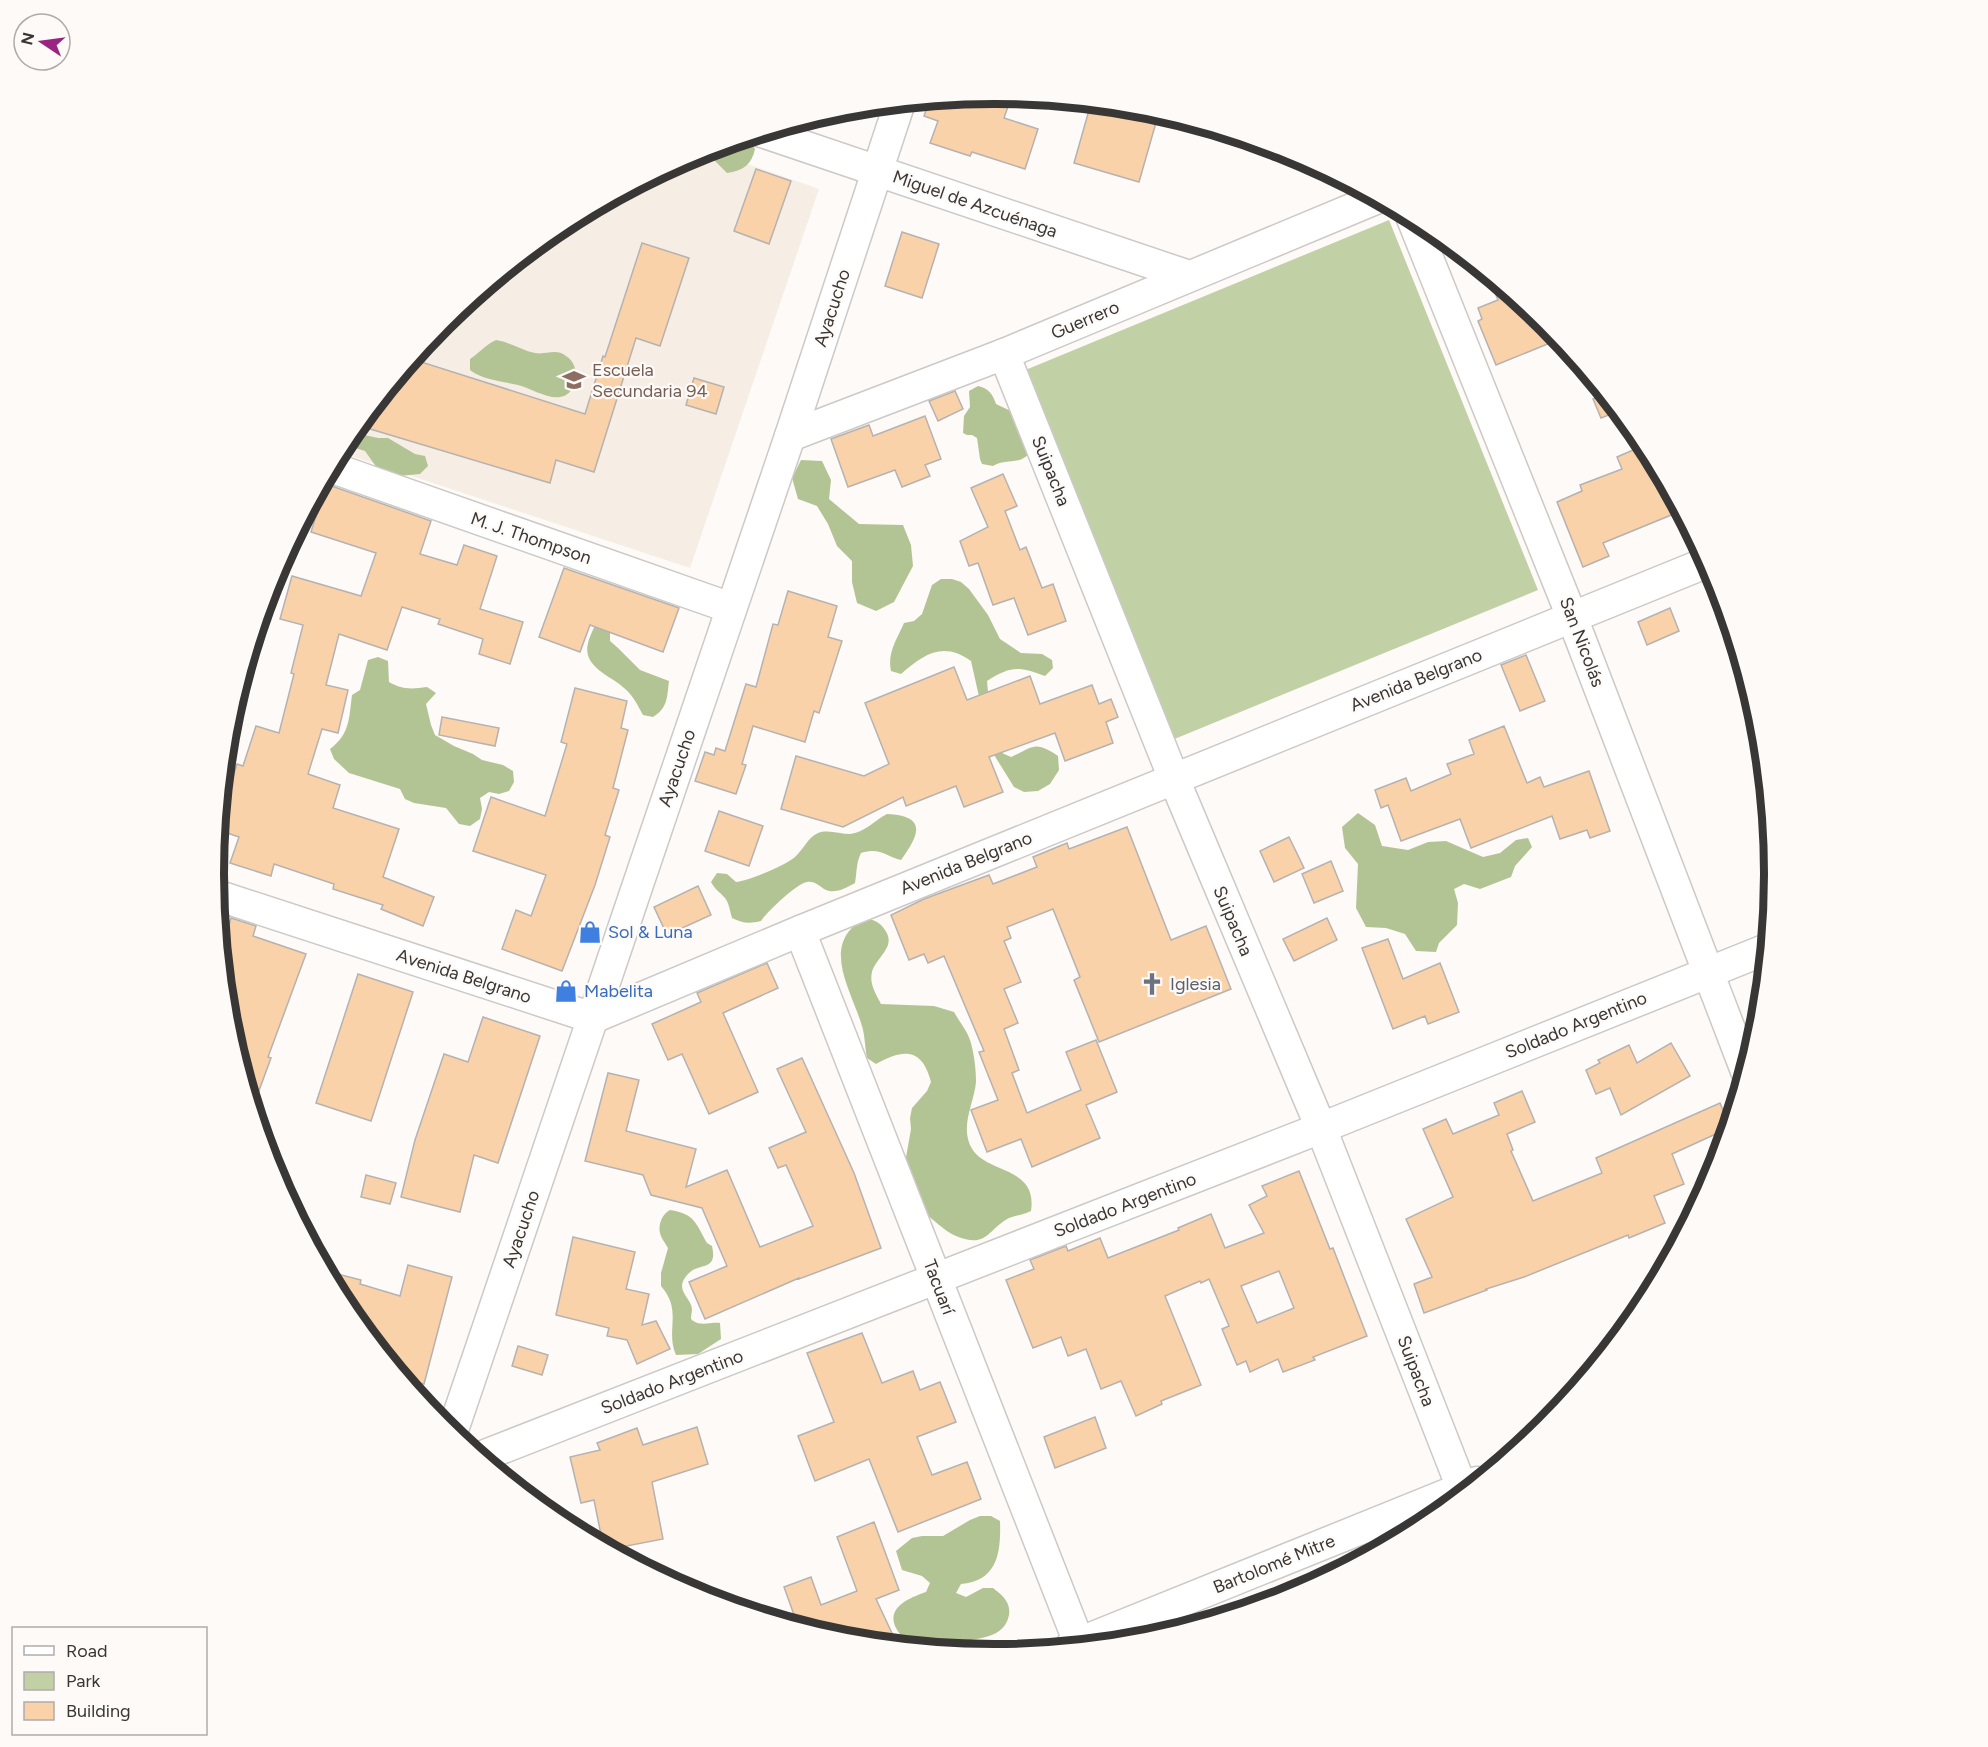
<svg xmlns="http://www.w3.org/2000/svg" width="1988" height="1747" viewBox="0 0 1988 1747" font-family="Figtree,sans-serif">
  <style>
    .built { fill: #f6ede5 }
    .green { fill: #c1d1a5 }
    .forest { fill: #b3c494 }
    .building { fill: #fad2aa; stroke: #b5b2b0; stroke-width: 1.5; fill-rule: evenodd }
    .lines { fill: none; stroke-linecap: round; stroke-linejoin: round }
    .minor-casing { stroke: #ccc9c7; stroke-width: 33 }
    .minor { stroke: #fff; stroke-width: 30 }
    .labels { text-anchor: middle; stroke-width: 4.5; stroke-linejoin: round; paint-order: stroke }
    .street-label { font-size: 18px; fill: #383736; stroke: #fdfaf8 }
    .education-label { font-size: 18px; fill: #785e54; stroke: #fdfaf8; text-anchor: start }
    .shop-label { font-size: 18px; fill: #366cbe; stroke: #fdfaf8; text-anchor: start }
    .worship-label { font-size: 18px; fill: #5b616d; stroke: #fdfaf8; text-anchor: start }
    .rim { fill: none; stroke: #383736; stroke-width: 8 }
  </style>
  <rect width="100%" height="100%" fill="#fdfaf8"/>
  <path class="built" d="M 705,149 L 819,189 L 690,568 L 339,452 L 345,440 L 442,321 L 561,224 L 696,152 Z"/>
  <path class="green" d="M 1389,220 L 1538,590 L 1172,740 L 1023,371 Z"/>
  <g class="forest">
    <path d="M 748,136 L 755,149 C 752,164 743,171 727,173 L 711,157 L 710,148 Z"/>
    <path d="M 496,340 C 510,342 521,350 535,353 C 546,355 556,348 566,356 C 573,360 576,368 576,376 C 576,381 575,384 572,389 C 560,408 534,389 518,385 C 501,381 483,380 470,370 L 470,359 C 479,353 485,345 496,340 Z"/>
    <path d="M 978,386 C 988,388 993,394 996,404 L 1019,415 L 1031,451 C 1022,466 1005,458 993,466 L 982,464 L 980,459 L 977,438 L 972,435 L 967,435 L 963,433 L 964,416 L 970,407 L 969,391 Z"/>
    <path d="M 351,432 L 378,438 L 388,438 L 415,454 L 425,456 L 428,466 L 420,474 L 399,476 L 377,468 L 365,451 L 343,444 Z"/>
    <path d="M 801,460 L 822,461 L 831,480 L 829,499 L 859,524 L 903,525 L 911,545 L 913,566 L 894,602 L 876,611 L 857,603 L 852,582 L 852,561 L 837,546 L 828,524 L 817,506 L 798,499 L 792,478 Z"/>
    <path d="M 941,579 L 952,579 L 961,582 L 969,589 L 988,615 L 1000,639 L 1021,653 L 1042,654 L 1052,660 L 1053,668 L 1045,676 C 1018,666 1011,666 987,681 L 990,712 L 1002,742 L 1002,753 L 1011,757 C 1034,747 1034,740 1058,756 L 1059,770 L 1050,784 L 1038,791 L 1024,792 L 1014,787 L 991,750 L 971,661 C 943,641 924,654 901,674 L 891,671 C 887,653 897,639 904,623 L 914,621 L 922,614 L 932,585 Z"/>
    <path d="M 601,612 L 610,622 L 610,641 L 618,648 L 640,670 L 669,681 C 667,697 668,708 653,717 L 643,715 C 638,706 633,695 624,688 C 610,675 582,667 588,643 C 590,634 598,621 601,612 Z"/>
    <path d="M 378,657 L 388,661 L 389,682 C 403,690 412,689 427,687 L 436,693 L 426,704 L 431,725 L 435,735 L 454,746 L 473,754 L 482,760 L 503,765 L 513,771 L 514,782 L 509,791 L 499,794 L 489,792 L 480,798 L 482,809 L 480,819 L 470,826 L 459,824 L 446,808 L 414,803 L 405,799 L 400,789 L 349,773 L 334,759 L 330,749 C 350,734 349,718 352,695 L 360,690 L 368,660 Z"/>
    <path d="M 1358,813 L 1375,825 L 1382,846 L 1408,850 L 1428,842 L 1446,841 L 1483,857 L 1500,853 L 1516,840 L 1528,838 L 1532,847 L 1515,866 L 1511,877 L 1480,889 L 1464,884 L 1454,889 L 1458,903 L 1457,925 L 1439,943 L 1436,952 L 1416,951 L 1405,934 L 1386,928 L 1366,927 L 1356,908 L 1358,864 L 1345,848 L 1342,827 Z"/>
    <path d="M 887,814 C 928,816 919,835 901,860 C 884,856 881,847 861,853 C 856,863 857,872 855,883 C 846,888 834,895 824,889 C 818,885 814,881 807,882 C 797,883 766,913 761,921 C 749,924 742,923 732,918 C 730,911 729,903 725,898 C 719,891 716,891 711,882 L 717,873 L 727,874 L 736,882 C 748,881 786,865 795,857 C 803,850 808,837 818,833 C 828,829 840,834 850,834 C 864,833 875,820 887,814 Z"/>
    <path d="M 865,918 C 874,920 880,922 885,930 C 897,947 876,957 872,972 C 869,984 876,994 881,1004 L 934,1006 L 954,1012 C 959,1021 967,1031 970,1040 C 974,1052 976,1070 976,1082 C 974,1103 961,1124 970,1145 C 983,1175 1038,1164 1031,1211 C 1023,1215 1016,1215 1009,1218 C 987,1230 987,1249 956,1236 C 943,1231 934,1218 921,1212 L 905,1163 L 911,1129 L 910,1118 L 912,1108 L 927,1091 L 931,1082 C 922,1047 903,1049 876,1064 L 867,1058 C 865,1048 865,1036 862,1026 C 851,989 819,944 865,918 Z"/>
    <path d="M 670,1210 C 695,1214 695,1222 707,1243 L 712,1246 C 718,1272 699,1262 688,1274 C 673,1290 691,1297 692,1309 C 692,1312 691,1315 691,1319 C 699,1327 709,1322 720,1323 L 721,1339 L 698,1354 L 676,1355 C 665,1330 683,1311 661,1286 L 661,1273 L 668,1248 C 666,1244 661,1238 660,1233 C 658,1225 662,1214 670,1210 Z"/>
    <path d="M 980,1516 L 991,1516 L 1000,1521 C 1001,1552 998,1581 961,1584 L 956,1593 L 966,1597 L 983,1588 L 993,1588 C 1002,1595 1011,1602 1009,1615 C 1003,1645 966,1634 947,1649 L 909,1646 C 905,1640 898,1633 895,1626 C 887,1606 912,1597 926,1592 L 930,1583 L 922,1576 L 902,1570 L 896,1551 L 912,1538 L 922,1536 L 943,1536 L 970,1520 Z"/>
  </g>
  <g class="building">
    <path d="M 994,93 L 1012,95 L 1004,118 L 1038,129 L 1025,169 L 972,152 L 970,156 L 930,143 L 938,121 L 924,116 L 930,99 Z"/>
    <path d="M 1091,103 L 1147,108 L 1159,112 L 1139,182 L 1074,163 Z"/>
    <path d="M 756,169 L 791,181 L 769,244 L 734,231 Z"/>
    <path d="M 902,232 L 939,244 L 922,298 L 885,286 Z"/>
    <path d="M 642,243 L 689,258 L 660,346 L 636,338 L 594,472 L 556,460 L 550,483 L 357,425 L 412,359 L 585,414 L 603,356 L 605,357 Z"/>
    <path d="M 1487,273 L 1546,322 L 1560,339 L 1496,365 L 1478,321 L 1482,319 L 1478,308 L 1498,300 Z"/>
    <path d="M 694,378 L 724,387 L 716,414 L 686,405 Z"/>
    <path d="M 955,391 L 963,409 L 938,421 L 929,401 Z"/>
    <path d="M 1606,394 L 1619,411 L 1601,418 L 1593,399 Z"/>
    <path d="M 925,416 L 941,459 L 925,465 L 930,476 L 902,487 L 895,470 L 848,487 L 831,439 L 869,425 L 873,436 Z"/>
    <path d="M 1640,447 L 1647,447 L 1681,511 L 1603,543 L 1609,556 L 1583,567 L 1557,502 L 1582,491 L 1580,485 L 1622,469 L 1617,457 Z"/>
    <path d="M 1003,474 L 1017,506 L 1005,511 L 1020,550 L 1026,547 L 1042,588 L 1053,584 L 1066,621 L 1028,635 L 1014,598 L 993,605 L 978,563 L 969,566 L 960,541 L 988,527 L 971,488 Z"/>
    <path d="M 326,484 L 431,521 L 420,554 L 457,565 L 464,545 L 497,556 L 480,609 L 523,622 L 510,664 L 479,654 L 483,639 L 438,624 L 440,619 L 402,607 L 387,650 L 339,634 L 326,685 L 348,690 L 338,733 L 322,729 L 308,774 L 340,785 L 333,808 L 399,829 L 383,877 L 434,897 L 423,926 L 381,909 L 383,905 L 333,889 L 334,884 L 274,864 L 271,876 L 230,863 L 239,837 L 218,830 L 219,821 L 237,764 L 243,766 L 256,726 L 279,733 L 294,674 L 291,673 L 303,625 L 280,619 L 292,576 L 361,596 L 376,553 L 311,532 Z"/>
    <path d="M 564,568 L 679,608 L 663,652 L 590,625 L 580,652 L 539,637 Z"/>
    <path d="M 788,591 L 837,606 L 828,637 L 842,641 L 819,713 L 814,711 L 805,742 L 753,726 L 742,764 L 746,765 L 736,794 L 695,781 L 705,752 L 714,755 L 716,748 L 725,751 L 746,684 L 756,687 L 773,624 L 778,625 Z"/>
    <path d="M 1670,608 L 1679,631 L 1647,645 L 1638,622 Z"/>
    <path d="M 1526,655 L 1545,701 L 1520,711 L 1501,665 Z"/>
    <path d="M 954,667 L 967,700 L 1030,676 L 1040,704 L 1092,685 L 1099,704 L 1111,699 L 1118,717 L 1106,722 L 1113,743 L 1065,761 L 1055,733 L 989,757 L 1003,792 L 964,807 L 956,786 L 906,806 L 903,797 L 843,827 L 781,809 L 796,756 L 864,776 L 889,764 L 865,703 Z"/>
    <path d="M 575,688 L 627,701 L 621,728 L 628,730 L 613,788 L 619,790 L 605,835 L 610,837 L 595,885 L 562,971 L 502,949 L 516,910 L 531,916 L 546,875 L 473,851 L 491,797 L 545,816 L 567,744 L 561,742 Z"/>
    <path d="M 442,717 L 499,728 L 495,746 L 439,735 Z"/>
    <path d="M 1504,726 L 1527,783 L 1540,777 L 1544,787 L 1589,771 L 1610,831 L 1590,838 L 1587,830 L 1560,839 L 1552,816 L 1471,848 L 1460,819 L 1401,841 L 1388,805 L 1381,808 L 1375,790 L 1406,778 L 1411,791 L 1451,774 L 1447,764 L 1474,754 L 1469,740 Z"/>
    <path d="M 719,811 L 763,826 L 749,866 L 705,851 Z"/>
    <path d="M 1127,827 L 1171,940 L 1206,926 L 1231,989 L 1099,1042 L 1074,980 L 1080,977 L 1053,909 L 1007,927 L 1011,938 L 1004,941 L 1021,982 L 1004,989 L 1018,1023 L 1004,1029 L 1019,1070 L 1012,1073 L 1027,1113 L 1081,1090 L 1066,1052 L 1096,1040 L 1117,1092 L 1086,1105 L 1100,1138 L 1032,1167 L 1021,1139 L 987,1152 L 971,1110 L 998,1100 L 979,1052 L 984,1051 L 944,956 L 928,963 L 924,954 L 909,960 L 891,915 L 924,899 L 989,875 L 993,884 L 1037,867 L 1033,857 L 1067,843 L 1069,849 Z"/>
    <path d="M 1289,837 L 1304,868 L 1274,882 L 1260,851 Z"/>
    <path d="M 1331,861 L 1343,891 L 1314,903 L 1302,874 Z"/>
    <path d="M 698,886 L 711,915 L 667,935 L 654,907 Z"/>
    <path d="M 231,918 L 256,926 L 253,936 L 306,954 L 268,1057 L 271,1058 L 253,1107 L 228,1025 L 218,922 L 229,925 Z"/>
    <path d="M 1327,918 L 1337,940 L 1294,961 L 1283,939 Z"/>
    <path d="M 1388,939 L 1403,979 L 1440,963 L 1459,1012 L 1428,1024 L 1425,1016 L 1393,1029 L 1362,948 Z"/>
    <path d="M 767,963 L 778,988 L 723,1013 L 758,1092 L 709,1114 L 682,1054 L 668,1060 L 652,1024 L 701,1002 L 697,993 Z"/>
    <path d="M 358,974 L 413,992 L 371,1121 L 316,1103 Z"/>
    <path d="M 483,1017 L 540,1036 L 498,1163 L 474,1155 L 460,1212 L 401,1197 L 415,1140 L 444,1054 L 468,1062 Z"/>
    <path d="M 1671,1043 L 1690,1076 L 1621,1115 L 1610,1088 L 1596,1094 L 1586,1070 L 1600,1063 L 1598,1060 L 1629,1045 L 1637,1063 Z"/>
    <path d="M 802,1058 L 854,1173 L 881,1248 L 799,1279 L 799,1278 L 705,1319 L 689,1282 L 727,1266 L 702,1208 L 651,1195 L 643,1175 L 585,1161 L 608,1073 L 639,1080 L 626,1131 L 696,1149 L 686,1187 L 727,1170 L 760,1247 L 813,1226 L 786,1165 L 778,1168 L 769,1148 L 806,1132 L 777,1069 Z"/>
    <path d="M 1522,1091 L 1535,1122 L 1507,1134 L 1513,1150 L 1511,1151 L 1533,1201 L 1602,1173 L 1596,1158 L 1720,1103 L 1729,1125 L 1729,1128 L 1672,1154 L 1684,1184 L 1654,1196 L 1665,1223 L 1629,1238 L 1628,1235 L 1524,1277 L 1486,1289 L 1487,1290 L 1424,1313 L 1414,1284 L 1432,1277 L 1406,1219 L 1453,1197 L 1423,1129 L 1446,1119 L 1453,1134 L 1499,1115 L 1494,1103 Z"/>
    <path d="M 1299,1171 L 1330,1249 L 1333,1248 L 1367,1336 L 1313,1357 L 1315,1360 L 1283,1372 L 1278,1359 L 1250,1372 L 1246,1361 L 1237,1365 L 1222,1329 L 1229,1326 L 1209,1279 L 1201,1283 L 1200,1281 L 1165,1296 L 1201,1385 L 1161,1401 L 1162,1404 L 1136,1416 L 1121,1381 L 1101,1389 L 1086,1349 L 1068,1356 L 1061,1337 L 1033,1348 L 1006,1280 L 1034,1269 L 1030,1260 L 1066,1246 L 1068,1251 L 1100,1238 L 1108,1258 L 1179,1230 L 1178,1228 L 1211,1214 L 1225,1248 L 1264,1233 L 1249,1205 L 1267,1196 L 1262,1186 ZM 1279,1271 L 1294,1308 L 1257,1323 L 1241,1286 Z"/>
    <path d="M 366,1175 L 396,1183 L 390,1204 L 361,1197 Z"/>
    <path d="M 573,1237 L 635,1252 L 626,1289 L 649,1294 L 642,1325 L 656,1321 L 670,1349 L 637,1364 L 627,1340 L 607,1336 L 609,1328 L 556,1315 Z"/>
    <path d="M 408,1265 L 452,1277 L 424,1384 L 404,1379 L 345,1307 L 326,1271 L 361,1280 L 360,1284 L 400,1296 Z"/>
    <path d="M 862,1333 L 882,1383 L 913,1371 L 920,1390 L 940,1382 L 956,1422 L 917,1437 L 932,1475 L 967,1462 L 981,1499 L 898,1532 L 869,1459 L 815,1481 L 798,1436 L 834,1422 L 807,1353 Z"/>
    <path d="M 518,1346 L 548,1355 L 542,1375 L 512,1366 Z"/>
    <path d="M 1095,1417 L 1106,1448 L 1055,1468 L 1044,1437 Z"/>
    <path d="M 697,1427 L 708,1464 L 652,1482 L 663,1539 L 611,1549 L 603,1545 L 594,1500 L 581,1503 L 570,1457 L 600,1450 L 597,1443 L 637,1428 L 643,1445 Z"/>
    <path d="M 874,1522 L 899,1590 L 876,1599 L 897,1644 L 841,1639 L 798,1626 L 784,1587 L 811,1577 L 821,1605 L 857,1591 L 837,1537 Z"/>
  </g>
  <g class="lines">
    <g class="minor-casing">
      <g id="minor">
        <path d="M 762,132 L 1189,276"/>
        <path d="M 1411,216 L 1572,617 L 1746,1071"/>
        <path d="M 1004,354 L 1174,779 L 1321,1128 L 1462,1488"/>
        <path d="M 790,436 L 1004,354 L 1378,198"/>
        <path d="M 330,467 L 731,608"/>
        <path d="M 216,895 L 593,1018 L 800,931 L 1708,562"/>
        <path d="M 800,931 L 1079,1643"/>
        <path d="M 452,1433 L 790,436 L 900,102"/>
        <path d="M 480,1457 L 1321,1128 L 1767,949"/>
        <path d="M 1071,1646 L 1477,1482"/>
      </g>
    </g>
    <use href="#minor" class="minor"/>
  </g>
  <defs>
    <g id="school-bare" transform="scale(1.8)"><path d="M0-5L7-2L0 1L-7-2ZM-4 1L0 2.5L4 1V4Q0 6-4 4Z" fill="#8d6e63" stroke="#fdfaf8" stroke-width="2.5" paint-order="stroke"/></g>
    <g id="shop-bare" transform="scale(1.8)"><path d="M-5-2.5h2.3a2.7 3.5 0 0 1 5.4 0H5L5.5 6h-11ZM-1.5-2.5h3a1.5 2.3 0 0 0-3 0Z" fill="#3f7fe0" stroke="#fdfaf8" stroke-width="2.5" paint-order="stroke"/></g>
    <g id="church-bare" transform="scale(1.8)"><path d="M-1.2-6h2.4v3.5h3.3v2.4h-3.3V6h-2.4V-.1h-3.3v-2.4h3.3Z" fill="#6b7280" stroke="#fdfaf8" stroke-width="2.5" paint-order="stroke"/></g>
  </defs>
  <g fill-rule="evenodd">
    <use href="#school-bare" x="574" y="380"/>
    <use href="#shop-bare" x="590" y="932"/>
    <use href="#church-bare" x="1152" y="984"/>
    <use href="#shop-bare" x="566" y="991"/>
  </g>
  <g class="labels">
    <g class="street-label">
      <text transform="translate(975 204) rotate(19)" y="6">Miguel de Azcuénaga</text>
      <text transform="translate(832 308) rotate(-72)" y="6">Ayacucho</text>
      <text transform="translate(1085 320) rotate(-23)" y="6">Guerrero</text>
      <text transform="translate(1051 471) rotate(68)" y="6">Suipacha</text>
      <text transform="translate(531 538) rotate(19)" y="6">M. J. Thompson</text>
      <text transform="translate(1582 642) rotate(69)" y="6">San Nicolás</text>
      <text transform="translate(1416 680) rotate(-22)" y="6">Avenida Belgrano</text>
      <text transform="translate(677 768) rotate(-71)" y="6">Ayacucho</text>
      <text transform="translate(966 863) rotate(-22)" y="6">Avenida Belgrano</text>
      <text transform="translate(1233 921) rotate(67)" y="6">Suipacha</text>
      <text transform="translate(464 976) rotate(18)" y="6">Avenida Belgrano</text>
      <text transform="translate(1576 1025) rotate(-22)" y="6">Soldado Argentino</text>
      <text transform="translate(1125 1205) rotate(-21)" y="6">Soldado Argentino</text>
      <text transform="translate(521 1229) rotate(-71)" y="6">Ayacucho</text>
      <text transform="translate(939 1287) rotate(69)" y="6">Tacuarí</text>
      <text transform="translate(1416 1371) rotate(69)" y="6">Suipacha</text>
      <text transform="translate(672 1382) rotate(-21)" y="6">Soldado Argentino</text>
      <text transform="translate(1274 1564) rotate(-22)" y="6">Bartolomé Mitre</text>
    </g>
    <g class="education-label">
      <text x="592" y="376">Escuela<tspan x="592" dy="21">Secundaria 94</tspan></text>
    </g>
    <g class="shop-label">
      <text x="608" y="938">Sol &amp; Luna</text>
      <text x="584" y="997">Mabelita</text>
    </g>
    <g class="worship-label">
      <text x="1170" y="990">Iglesia</text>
    </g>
  </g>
  <path d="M0 0H1988V1747H0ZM224 874a770 770 0 1 1 1540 0a770 770 0 1 1-1540 0Z" fill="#fdfaf8" fill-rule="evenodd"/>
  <path class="rim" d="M224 874a770 770 0 1 1 1540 0a770 770 0 1 1-1540 0Z"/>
  <rect x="12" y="1627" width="195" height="108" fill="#fdfaf8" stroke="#aeacaa" stroke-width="1.5"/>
  <rect x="24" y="1646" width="30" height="9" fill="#ffffff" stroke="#aeacaa" stroke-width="1.5"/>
  <text x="66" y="1657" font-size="18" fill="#383736">Road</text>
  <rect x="24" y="1672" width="30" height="18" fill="#c1d1a5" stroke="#aeacaa" stroke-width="1.5"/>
  <text x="66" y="1687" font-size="18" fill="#383736">Park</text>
  <rect x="24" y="1702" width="30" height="18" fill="#fad2aa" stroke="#aeacaa" stroke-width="1.5"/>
  <text x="66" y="1717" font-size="18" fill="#383736">Building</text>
  <g transform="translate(42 42) rotate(283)"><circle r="28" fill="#fdfaf8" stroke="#aeacaa" stroke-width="1.5"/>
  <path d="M0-4.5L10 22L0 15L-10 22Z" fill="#9a2581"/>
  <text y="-9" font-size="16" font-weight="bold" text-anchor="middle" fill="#383736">N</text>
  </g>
</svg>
